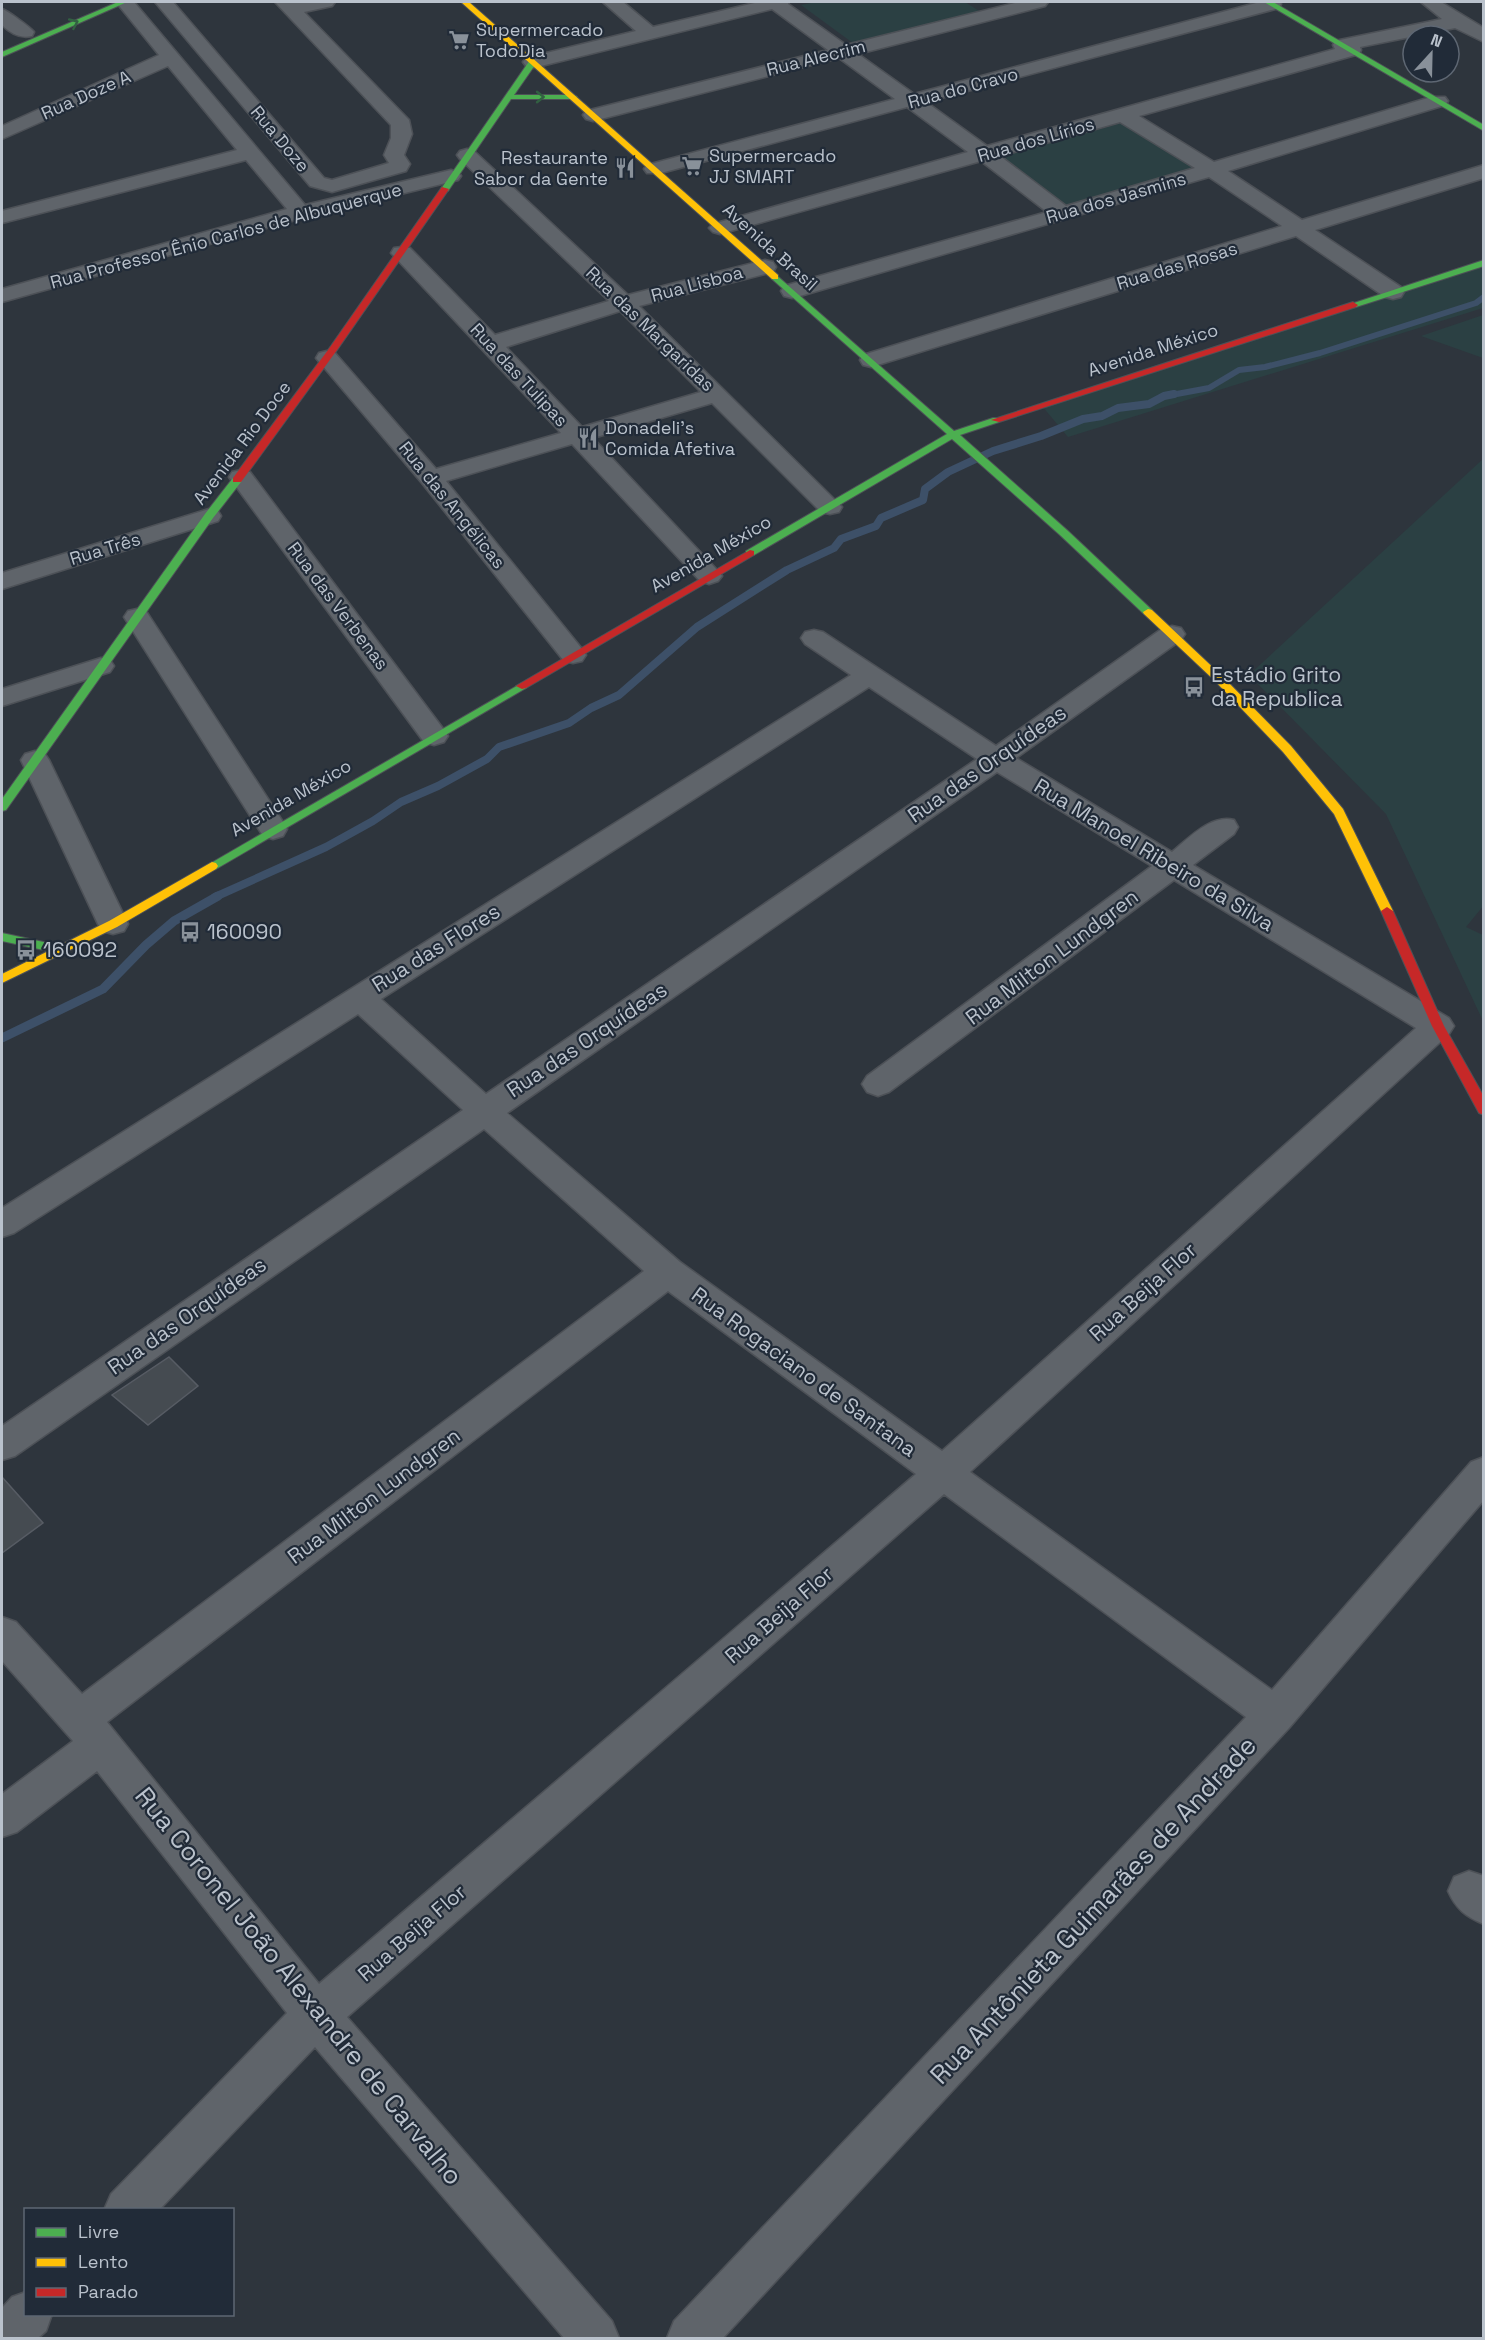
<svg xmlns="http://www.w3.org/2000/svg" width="1485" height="2340" viewBox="0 0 1485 2340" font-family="'Space Grotesk',sans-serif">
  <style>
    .green { fill: #2b4043 }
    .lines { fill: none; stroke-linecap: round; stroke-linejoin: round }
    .stream-far2 { stroke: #3d5068; stroke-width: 6 }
    .stream-far1 { stroke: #3d5068; stroke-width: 8 }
    .stream { stroke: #3d5068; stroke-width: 9 }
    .building { fill: #454b51; stroke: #575c64; stroke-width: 1.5 }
    .street-casing { stroke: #4d5157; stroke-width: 3 }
    .fast-casing { stroke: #4d5157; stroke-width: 2 }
    .slow-casing { stroke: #4d5157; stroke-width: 2 }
    .jam-casing { stroke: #4d5157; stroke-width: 2 }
    .street { fill: #5f646a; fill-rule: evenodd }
    .fast { fill: #4caf50; fill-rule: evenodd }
    .slow { fill: #ffc107; fill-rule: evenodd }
    .jam { fill: #c62828; fill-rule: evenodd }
    .oneway { stroke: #326042 }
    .labels { text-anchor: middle; stroke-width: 4.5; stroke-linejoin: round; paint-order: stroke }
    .far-poi-label { font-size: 18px; fill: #bac2cc; stroke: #212b38; text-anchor: start }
    .far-street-label { font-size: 18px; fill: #bac2cc; stroke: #212b38 }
    .poi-label { font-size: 21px; fill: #bac2cc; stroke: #212b38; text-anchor: start }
    .street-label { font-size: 21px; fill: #bac2cc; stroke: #212b38 }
    .near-street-label { font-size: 26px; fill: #bac2cc; stroke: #212b38 }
  </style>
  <rect width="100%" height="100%" fill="#2e353d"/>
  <g class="green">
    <path d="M 816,2 L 965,2 L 984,14 L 857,46 L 801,5 Z"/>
    <path d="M 1140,118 L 1212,168 L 1068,208 L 999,157 Z"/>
    <path d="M 1483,266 L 1483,308 L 1068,437 L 1042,406 Z"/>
    <path d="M 1483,315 L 1483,358 L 1421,336 Z"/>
    <path d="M 1483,459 L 1484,905 L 1466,927 L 1483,935 L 1483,1021 L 1386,814 L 1249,675 Z"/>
  </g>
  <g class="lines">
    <path class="stream-far2" d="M 1166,396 L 1209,388 L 1239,370 L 1265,367 L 1320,353 L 1476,303 L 1484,297"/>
    <path class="stream-far1" d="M 215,897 L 326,847 L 373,821 L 401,802 L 438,786 L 487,759 L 499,747 L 569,723 L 591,708 L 619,695 L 697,627 L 787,570 L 834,548 L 841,539 L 876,526 L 881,518 L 923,500 L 925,489 L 948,472 L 993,451 L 1041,436 L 1083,419 L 1102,416 L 1118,408 L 1149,404 L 1164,396 L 1174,394"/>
    <path class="stream" d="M 2,1038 L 103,989 L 146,945 L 174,921 L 218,896"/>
  </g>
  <g class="building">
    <path d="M 169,1357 L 198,1386 L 148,1425 L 112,1395 Z"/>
    <path d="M 2,1477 L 43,1523 L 2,1553 Z"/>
  </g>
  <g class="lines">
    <g class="street-casing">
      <g id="street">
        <path d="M 116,2 L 134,2 L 305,205 L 451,170 L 458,172 L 461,176 L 458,180 L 306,217 L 2,302 L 2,289 L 287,209 L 246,160 L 2,223 L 2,211 L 237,150 L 168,66 L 2,139 L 2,126 L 159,55 Z"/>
        <path d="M 155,2 L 173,2 L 324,178 L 332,180 L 389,163 L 384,155 L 391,138 L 391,125 L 275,2 L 335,2 L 332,6 L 304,12 L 409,120 L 412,134 L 404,155 L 410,164 L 406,171 L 332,192 L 310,186 Z"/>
        <path d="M 603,2 L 623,2 L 653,27 L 759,2 L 789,2 L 788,4 L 846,45 L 1019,2 L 1048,2 L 1045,6 L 858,54 L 914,94 L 1260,2 L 1279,2 L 1281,4 L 1279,8 L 926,102 L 987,146 L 1335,49 L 1333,45 L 1335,41 L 1442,19 L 1421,2 L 1441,2 L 1484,28 L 1484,42 L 1455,28 L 1360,47 L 1361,50 L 1359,54 L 1139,116 L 1214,162 L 1431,97 L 1445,97 L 1448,101 L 1445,105 L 1228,171 L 1302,220 L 1484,165 L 1484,178 L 1315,230 L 1401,287 L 1404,292 L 1401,297 L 1393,299 L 1385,297 L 1296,236 L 871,367 L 863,365 L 860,360 L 863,355 L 1282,226 L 1209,177 L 800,296 L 792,298 L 784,296 L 781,291 L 784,286 L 1047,212 L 981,161 L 727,232 L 720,234 L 713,232 L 709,228 L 713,224 L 968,152 L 907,107 L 661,173 L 647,173 L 644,169 L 647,165 L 895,99 L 839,58 L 593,121 L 586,119 L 583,115 L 586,111 L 828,50 L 772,9 L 533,68 L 526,66 L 523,62 L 526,58 L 636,31 ZM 1120,122 L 1195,168 L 1066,206 L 1000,156 Z"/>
        <path d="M 2,9 C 8,11 30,27 34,32 L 32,36 C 20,39 10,33 2,25 Z"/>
        <path d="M 467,149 L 474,151 L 628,295 L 765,260 L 773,262 L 776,267 L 773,272 L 639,306 L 842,507 L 839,512 L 830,514 L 821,512 L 712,403 L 593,438 L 718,571 L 722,576 L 718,581 L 709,584 L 700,581 L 572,444 L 446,481 L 582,649 L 586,655 L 582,661 L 573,663 L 564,661 L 422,483 L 316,358 L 319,353 L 327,351 L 335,353 L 436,469 L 561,433 L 391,253 L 394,248 L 402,247 L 410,248 L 495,335 L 609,301 L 460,159 L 457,155 L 460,151 ZM 620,311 L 701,392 L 582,427 L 506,347 Z"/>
        <path d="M 241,470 L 250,472 L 444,730 L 448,736 L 444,742 L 434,745 L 424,742 L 229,477 L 232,472 Z"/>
        <path d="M 209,509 L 218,511 L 221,516 L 218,521 L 2,589 L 2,573 Z"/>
        <path d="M 137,609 L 146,611 L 283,822 L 287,829 L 283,836 L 273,839 L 263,836 L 124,617 L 128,611 Z"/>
        <path d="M 1172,626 L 1181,628 L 1185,634 L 1181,640 L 1016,758 L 1172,852 C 1189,838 1211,814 1234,820 L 1238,827 L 1234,834 L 1193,865 L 1449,1018 L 1454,1026 L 1449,1034 L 970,1472 L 1272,1690 L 1471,1462 L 1484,1457 L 1484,1500 L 1289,1728 L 723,2338 L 667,2338 L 674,2321 L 1246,1717 L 944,1494 L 347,2017 L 612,2321 L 619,2338 L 564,2338 L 315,2047 L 159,2210 L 104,2210 L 111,2194 L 287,2013 L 97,1771 L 17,1832 L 2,1837 L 2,1794 L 73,1741 L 2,1661 L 2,1617 L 16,1622 L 82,1694 L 644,1271 L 484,1129 L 15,1456 L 2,1460 L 2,1426 L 463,1110 L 358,1014 L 14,1233 L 2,1237 L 2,1208 L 851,675 L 805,644 L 801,638 L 805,632 L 814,630 L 823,632 L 996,746 L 1163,628 ZM 869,687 L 977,759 L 486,1094 L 381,999 ZM 997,772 L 1152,866 L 867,1076 L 862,1084 L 867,1092 L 878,1096 L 889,1092 L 1174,880 L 1416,1028 L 942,1451 L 680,1262 L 507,1113 ZM 668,1291 L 916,1474 L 319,1984 L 107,1722 Z"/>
        <path d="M 101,658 L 110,660 L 114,666 L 110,672 L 2,706 L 2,689 Z"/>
        <path d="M 35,751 L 45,754 L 49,760 L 128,924 L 124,931 L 113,934 L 102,931 L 98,924 L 21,760 L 25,754 Z"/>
        <path d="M 1469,1871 L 1484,1876 L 1484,1924 C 1466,1917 1456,1909 1448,1891 L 1454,1877 Z"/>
        <path d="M 26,2292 L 26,2314 L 52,2314 L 46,2331 L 38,2338 L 2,2338 L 2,2308 L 12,2297 Z"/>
      </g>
    </g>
    <g class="fast-casing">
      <g id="fast">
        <path d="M 118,2 L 127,2 L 2,57 L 2,52 Z"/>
        <path d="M 1264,2 L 1273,2 L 1484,125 L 1484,131 Z"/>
        <path d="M 530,60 L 537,62 L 514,95 L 573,95 L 577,97 L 573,99 L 511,99 L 448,191 L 442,191 L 441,189 Z"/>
        <path d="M 1484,260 L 1484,266 L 1356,307 L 1348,305 Z"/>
        <path d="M 775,274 L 954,431 L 993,418 L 999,418 L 999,422 L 960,435 L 1068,531 L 1152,610 L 1152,614 L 1144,614 L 1060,535 L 952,439 L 754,555 L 746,555 L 746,551 L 947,434 L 772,279 L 771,277 Z"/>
        <path d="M 237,477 L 242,480 L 241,482 L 213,518 L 6,810 L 2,811 L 2,799 L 205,514 L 233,478 Z"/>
        <path d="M 522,683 L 528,686 L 526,688 L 216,869 L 208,869 L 206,866 Z"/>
        <path d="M 2,933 L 62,946 L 68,950 L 62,954 L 2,941 Z"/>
      </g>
    </g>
    <g class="slow-casing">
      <g id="slow">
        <path d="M 461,2 L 469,2 L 778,275 L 778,279 L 772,279 Z"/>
        <path d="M 1148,609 L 1152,610 L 1222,676 L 1291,746 L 1343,809 L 1393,911 L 1391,914 L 1387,915 L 1381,911 L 1334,814 L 1283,752 L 1214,680 L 1144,614 L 1143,612 Z"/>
        <path d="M 212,862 L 216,863 L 218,866 L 216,869 L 117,927 L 2,983 L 2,974 L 109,921 Z"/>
      </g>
    </g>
    <g class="jam-casing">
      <g id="jam">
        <path d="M 442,187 L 449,189 L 337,350 L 241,482 L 233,482 L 233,478 L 331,346 Z"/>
        <path d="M 1353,302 L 1358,305 L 1356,307 L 999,422 L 991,420 Z"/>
        <path d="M 750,550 L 754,551 L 754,555 L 526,688 L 522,689 L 516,686 Z"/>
        <path d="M 1387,907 L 1393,911 L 1444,1026 L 1484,1097 L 1484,1115 L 1479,1113 L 1432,1026 L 1381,911 Z"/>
      </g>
    </g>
    <use href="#street" class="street"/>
    <use href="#fast" class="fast"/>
    <use href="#slow" class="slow"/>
    <use href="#jam" class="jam"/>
  </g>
  <defs><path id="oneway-chevron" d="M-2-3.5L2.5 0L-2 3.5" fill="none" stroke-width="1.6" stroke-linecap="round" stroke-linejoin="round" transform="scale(1.5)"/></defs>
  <g class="oneway">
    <use href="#oneway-chevron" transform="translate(74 23) rotate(-24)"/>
    <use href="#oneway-chevron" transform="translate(540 97)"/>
  </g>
  <defs>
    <g id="supermarket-bare" transform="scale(1.62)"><path d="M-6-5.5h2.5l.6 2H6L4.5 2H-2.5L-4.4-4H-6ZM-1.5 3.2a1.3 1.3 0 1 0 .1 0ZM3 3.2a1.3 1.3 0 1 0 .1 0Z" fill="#89919a" stroke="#212b38" stroke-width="2.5" paint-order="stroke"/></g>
    <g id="restaurant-bare" transform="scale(1.62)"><path d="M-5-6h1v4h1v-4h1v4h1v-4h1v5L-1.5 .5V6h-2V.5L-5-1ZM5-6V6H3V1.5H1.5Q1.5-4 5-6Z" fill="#89919a" stroke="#212b38" stroke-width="2.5" paint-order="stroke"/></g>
    <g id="bus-bare" transform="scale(1.62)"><path d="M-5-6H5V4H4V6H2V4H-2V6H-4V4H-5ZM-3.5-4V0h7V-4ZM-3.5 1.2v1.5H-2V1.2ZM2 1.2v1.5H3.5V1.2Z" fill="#89919a" stroke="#212b38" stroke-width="2.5" paint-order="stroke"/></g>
  </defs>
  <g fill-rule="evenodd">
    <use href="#supermarket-bare" x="459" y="40"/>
    <use href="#supermarket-bare" x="692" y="166"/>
    <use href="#restaurant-bare" x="625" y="168"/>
    <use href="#restaurant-bare" x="588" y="438"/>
    <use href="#bus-bare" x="1194" y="687"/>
    <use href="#bus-bare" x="190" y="932"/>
    <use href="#bus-bare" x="26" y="950"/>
  </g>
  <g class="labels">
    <g class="far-poi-label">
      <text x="476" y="36">Supermercado<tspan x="476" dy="21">TodoDia</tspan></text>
      <text x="709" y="162">Supermercado<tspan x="709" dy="21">JJ SMART</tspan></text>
      <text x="608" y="164" text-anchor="end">Restaurante<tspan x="608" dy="21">Sabor da Gente</tspan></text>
      <text x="605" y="434">Donadeli's<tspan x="605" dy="21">Comida Afetiva</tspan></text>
    </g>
    <g class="far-street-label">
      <text transform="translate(816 58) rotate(-14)" y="6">Rua Alecrim</text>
      <text transform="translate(963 88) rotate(-15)" y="6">Rua do Cravo</text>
      <text transform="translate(86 95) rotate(-24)" y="6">Rua Doze A</text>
      <text transform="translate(280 139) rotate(50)" y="6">Rua Doze</text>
      <text transform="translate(1036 140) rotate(-16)" y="6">Rua dos Lírios</text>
      <text transform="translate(1116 198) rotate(-16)" y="6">Rua dos Jasmins</text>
      <text transform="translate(226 236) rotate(-15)" y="6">Rua Professor Ênio Carlos de Albuquerque</text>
      <text transform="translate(770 247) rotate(42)" y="6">Avenida Brasil</text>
      <text transform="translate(1177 266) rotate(-17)" y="6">Rua das Rosas</text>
      <text transform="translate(697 284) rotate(-15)" y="6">Rua Lisboa</text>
      <text transform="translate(650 329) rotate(44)" y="6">Rua das Margaridas</text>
      <text transform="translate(1153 350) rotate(-18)" y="6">Avenida México</text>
      <text transform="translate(519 375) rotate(47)" y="6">Rua das Tulipas</text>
      <text transform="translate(242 443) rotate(-53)" y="6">Avenida Rio Doce</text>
      <text transform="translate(452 505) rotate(51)" y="6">Rua das Angélicas</text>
      <text transform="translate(105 549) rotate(-17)" y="6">Rua Três</text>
      <text transform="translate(711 554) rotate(-30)" y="6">Avenida México</text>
      <text transform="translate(338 606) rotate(53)" y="6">Rua das Verbenas</text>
      <text transform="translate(291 798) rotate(-30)" y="6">Avenida México</text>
    </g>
    <g class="poi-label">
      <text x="1211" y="682">Estádio Grito<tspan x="1211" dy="24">da Republica</tspan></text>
      <text x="207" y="939">160090</text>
      <text x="43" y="957">160092</text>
    </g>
    <g class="street-label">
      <text transform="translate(987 764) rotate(-35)" y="7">Rua das Orquídeas</text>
      <text transform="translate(1154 855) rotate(31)" y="7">Rua Manoel Ribeiro da Silva</text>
      <text transform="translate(436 948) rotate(-32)" y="7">Rua das Flores</text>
      <text transform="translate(1052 957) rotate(-37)" y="7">Rua Milton Lundgren</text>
      <text transform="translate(587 1040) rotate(-34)" y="7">Rua das Orquídeas</text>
      <text transform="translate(1143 1292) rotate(-42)" y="7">Rua Beija Flor</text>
      <text transform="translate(187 1316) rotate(-35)" y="7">Rua das Orquídeas</text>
      <text transform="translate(804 1372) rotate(36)" y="7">Rua Rogaciano de Santana</text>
      <text transform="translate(374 1496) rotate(-37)" y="7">Rua Milton Lundgren</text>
      <text transform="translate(779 1615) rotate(-41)" y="7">Rua Beija Flor</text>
      <text transform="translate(412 1933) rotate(-41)" y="7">Rua Beija Flor</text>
    </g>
    <g class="near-street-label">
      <text transform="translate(1093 1910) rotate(-47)" y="9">Rua Antônieta Guimarães de Andrade</text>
      <text transform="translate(299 1986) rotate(51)" y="9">Rua Coronel João Alexandre de Carvalho</text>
    </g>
  </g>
  <rect width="1485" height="2340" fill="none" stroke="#bac2cc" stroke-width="6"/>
  <rect x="24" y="2208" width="210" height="108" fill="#212b38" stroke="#5e6773" stroke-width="1.5"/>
  <rect x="36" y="2228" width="30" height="9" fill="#4caf50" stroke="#5e6773" stroke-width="1.5"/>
  <text x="78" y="2238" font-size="18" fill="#bac2cc">Livre</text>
  <rect x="36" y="2258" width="30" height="9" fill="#ffc107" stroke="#5e6773" stroke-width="1.5"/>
  <text x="78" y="2268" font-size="18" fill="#bac2cc">Lento</text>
  <rect x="36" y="2288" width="30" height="9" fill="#c62828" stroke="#5e6773" stroke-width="1.5"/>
  <text x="78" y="2298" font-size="18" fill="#bac2cc">Parado</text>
  <g transform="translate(1431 54) rotate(22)"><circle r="28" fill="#212b38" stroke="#5e6773" stroke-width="1.5"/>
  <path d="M0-4.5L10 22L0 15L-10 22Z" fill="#89919a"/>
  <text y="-9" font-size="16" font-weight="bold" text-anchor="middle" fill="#bac2cc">N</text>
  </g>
</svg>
